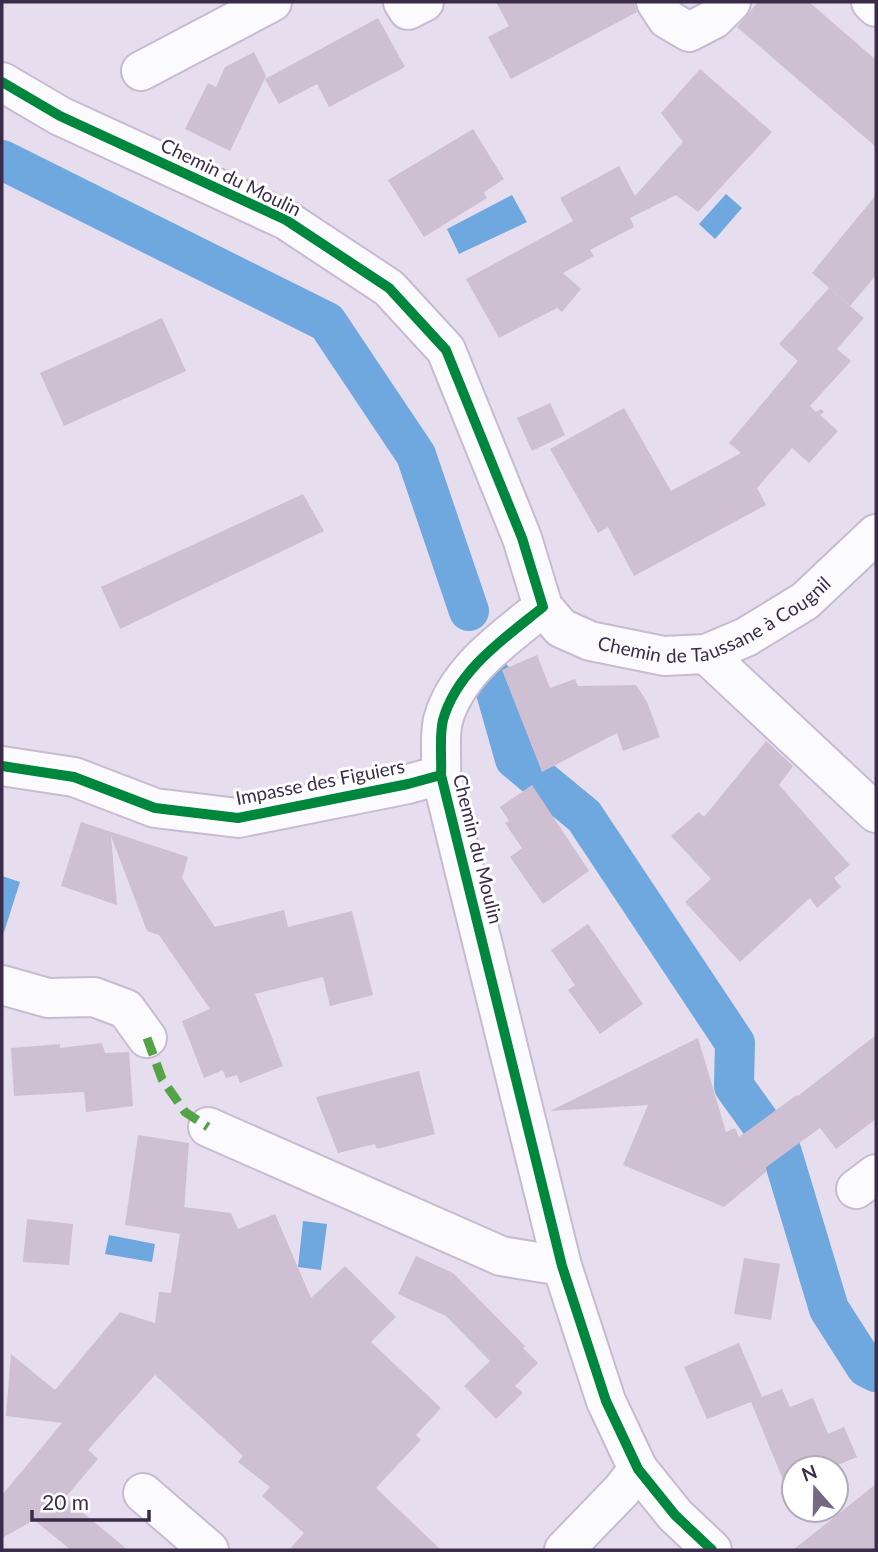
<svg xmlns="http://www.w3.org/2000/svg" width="878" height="1552" viewBox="0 0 878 1552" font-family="Lato,sans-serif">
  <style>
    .water { fill: #6fa8de }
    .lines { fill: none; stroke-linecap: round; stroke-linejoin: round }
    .canal { stroke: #6fa8de; stroke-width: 40 }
    .building { fill: #cebfd2 }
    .street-casing { stroke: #c6bbd0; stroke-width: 42 }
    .secondary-casing { stroke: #c6bbd0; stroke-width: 42 }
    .street { stroke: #fbfafd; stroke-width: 38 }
    .secondary { stroke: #fbfafd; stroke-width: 38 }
    .quiet { stroke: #54a447; stroke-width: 9; stroke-dasharray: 18 9; stroke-linecap: butt }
    .cycleway-casing { stroke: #fff; stroke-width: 15 }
    .cycleway { stroke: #00873e; stroke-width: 10 }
    .labels { text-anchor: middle; stroke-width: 6; stroke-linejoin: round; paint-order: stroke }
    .street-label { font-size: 19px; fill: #3a2c48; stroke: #fff }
  </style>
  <rect width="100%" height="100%" fill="#e6deef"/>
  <g class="water">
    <path d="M 726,194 L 742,208 L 715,239 L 699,224 Z"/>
    <path d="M 512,195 L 527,222 L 459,254 L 447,229 Z"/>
    <path d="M 2,876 L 20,882 L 4,932 L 2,931 Z"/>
    <path d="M 303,1221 L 327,1224 L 321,1270 L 298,1267 Z"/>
    <path d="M 109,1235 L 155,1244 L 152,1262 L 105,1254 Z"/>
  </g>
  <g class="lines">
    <g class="canal">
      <path d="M 2,160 L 327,322 L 416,455 L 469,611"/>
      <path d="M 492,678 L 515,759 L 584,816 L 735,1043 L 734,1086 L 782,1153 L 829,1309 L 866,1367 L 876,1372"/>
    </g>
  </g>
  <g class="building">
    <path d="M 496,2 L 634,2 L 637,12 L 511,79 L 488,37 L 509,26 Z"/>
    <path d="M 758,2 L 809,2 L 876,60 L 876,147 L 737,27 Z"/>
    <path d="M 378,18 L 405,67 L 329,107 L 317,84 L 279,104 L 265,79 Z"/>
    <path d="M 254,52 L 266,76 L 230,151 L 185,129 L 208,83 L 216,87 L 225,67 Z"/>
    <path d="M 700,69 L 772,132 L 698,212 L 676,195 L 630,218 L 634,227 L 590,250 L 594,256 L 563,273 L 581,289 L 562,312 L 557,308 L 499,338 L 466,279 L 573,221 L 560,198 L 619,166 L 635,196 L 683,142 L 661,113 Z"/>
    <path d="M 473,129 L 504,179 L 484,192 L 487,198 L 424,237 L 388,180 Z"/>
    <path d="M 876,195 L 876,275 L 850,306 L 812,273 Z"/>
    <path d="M 829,288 L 864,318 L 837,349 L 851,361 L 810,406 L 816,412 L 821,409 L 824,412 L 820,415 L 838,431 L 809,463 L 792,448 L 757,488 L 766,505 L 634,576 L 608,527 L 598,533 L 550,449 L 624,408 L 671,491 L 741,453 L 729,443 L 798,361 L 779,344 Z"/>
    <path d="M 162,318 L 186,371 L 64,426 L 40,373 Z"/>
    <path d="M 550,403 L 565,435 L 532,451 L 517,418 Z"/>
    <path d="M 303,494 L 324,531 L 120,629 L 101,587 Z"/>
    <path d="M 537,655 L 550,688 L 575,679 L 578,686 L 636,685 L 647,702 L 660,737 L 623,751 L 617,733 L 542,772 L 502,670 Z"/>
    <path d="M 766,741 L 793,766 L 779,785 L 850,865 L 834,878 L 841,887 L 817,908 L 810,898 L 740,962 L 685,902 L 711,879 L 671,836 L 699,812 L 704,817 Z"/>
    <path d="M 532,785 L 589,871 L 543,904 L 510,857 L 522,848 L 505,823 L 509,821 L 500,807 Z"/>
    <path d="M 81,822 L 188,857 L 182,878 L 215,927 L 284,910 L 288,927 L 352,911 L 373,995 L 330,1006 L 323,977 L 255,994 L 283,1066 L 240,1083 L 237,1075 L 226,1078 L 223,1070 L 204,1078 L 182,1021 L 210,1009 L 159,935 L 147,931 L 111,836 L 117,905 L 61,886 Z"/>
    <path d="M 588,924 L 643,1004 L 600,1034 L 568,990 L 575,985 L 551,950 Z"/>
    <path d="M 876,1035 L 876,1119 L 836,1149 L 820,1128 L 765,1168 L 767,1171 L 724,1207 L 623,1165 L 648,1105 L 550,1111 L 698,1038 L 726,1132 L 735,1128 L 739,1137 L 797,1095 L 798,1096 Z"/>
    <path d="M 102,1043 L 105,1053 L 129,1052 L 133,1106 L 86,1112 L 84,1092 L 14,1096 L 11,1048 L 60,1044 L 60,1048 Z"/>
    <path d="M 419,1071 L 435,1134 L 377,1149 L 375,1144 L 338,1153 L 316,1097 Z"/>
    <path d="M 138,1135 L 189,1143 L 184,1211 L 184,1207 L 231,1213 L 238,1229 L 275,1214 L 311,1298 L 345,1266 L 396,1317 L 371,1342 L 441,1408 L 416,1435 L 421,1440 L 376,1488 L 441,1550 L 289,1550 L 304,1533 L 262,1496 L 270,1487 L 238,1462 L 243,1456 L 155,1375 L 88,1450 L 98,1459 L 65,1498 L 128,1550 L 71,1550 L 34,1520 L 2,1538 L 2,1495 L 62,1423 L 6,1416 L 11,1354 L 55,1390 L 120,1312 L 155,1323 L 159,1292 L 171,1293 L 180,1234 L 125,1225 Z"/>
    <path d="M 27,1219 L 73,1224 L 69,1265 L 23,1262 Z"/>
    <path d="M 416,1256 L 453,1273 L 525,1346 L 523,1348 L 538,1363 L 515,1386 L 523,1393 L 496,1419 L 464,1386 L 490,1361 L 446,1316 L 398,1294 Z"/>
    <path d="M 744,1258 L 780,1264 L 771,1320 L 734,1314 Z"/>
    <path d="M 739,1343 L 762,1397 L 782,1389 L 790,1407 L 813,1398 L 828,1434 L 844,1427 L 857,1457 L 831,1468 L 794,1468 L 794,1483 L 786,1487 L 751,1402 L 707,1419 L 684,1367 Z"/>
    <path d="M 876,1484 L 876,1550 L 793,1550 Z"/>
  </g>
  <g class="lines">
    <g class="street-casing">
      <g id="street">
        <path d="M 403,2 L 408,10 L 424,2"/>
        <path d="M 656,2 L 667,19 L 689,32 L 714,19 L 731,2"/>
        <path d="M 871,2 L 876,7"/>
        <path d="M 141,71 L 272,2"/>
        <path id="s1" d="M 543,607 L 561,628 L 590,641 L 664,656 L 706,654 L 746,637 L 805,601 L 876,534"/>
        <path d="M 706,654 L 876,813"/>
        <path d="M 2,766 L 74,777 L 155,808 L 238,818 L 408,784 L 441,775"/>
        <path d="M 2,985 L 48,998 L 94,997 L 126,1009 L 147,1038"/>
        <path d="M 208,1127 L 501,1256 L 562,1266"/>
        <path d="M 856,1189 L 876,1174"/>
        <path d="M 143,1493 L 209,1550"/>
        <path d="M 564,1550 L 622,1490 L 638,1469"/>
      </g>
    </g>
    <g class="secondary-casing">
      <path id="secondary" d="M 2,82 L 60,116 L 286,220 L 389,288 L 446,350 L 522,538 L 543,607 C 505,638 457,670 443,720 C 439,737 442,758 441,775 L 562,1266 L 606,1401 L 638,1469 L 675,1515 L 712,1550"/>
    </g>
    <use href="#street" class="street"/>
    <use href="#secondary" class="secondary"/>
    <path class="quiet" d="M 147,1038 L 162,1079 L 185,1112 L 208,1127"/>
    <g class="cycleway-casing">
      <g id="cycleway">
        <path d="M 2,82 L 60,116 L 286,220 L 389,288 L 446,350 L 522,538 L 543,607 C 505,638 457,670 443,720 C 439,737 442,758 441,775 L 562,1266 L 606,1401 L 638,1469 L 675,1515 L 712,1550"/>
        <path d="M 2,766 L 74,777 L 155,808 L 238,818 L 408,784 L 441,775"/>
      </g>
    </g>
    <use href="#cycleway" class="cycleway"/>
  </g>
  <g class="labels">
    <g class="street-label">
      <text transform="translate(231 177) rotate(26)" y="7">Chemin du Moulin</text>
      <text dy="7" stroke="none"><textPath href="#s1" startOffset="194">Chemin de Taussane à Cougnil</textPath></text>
      <text transform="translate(320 782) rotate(-11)" y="7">Impasse des Figuiers</text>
      <text transform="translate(478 849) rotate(76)" y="7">Chemin du Moulin</text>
    </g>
  </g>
  <rect width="878" height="1552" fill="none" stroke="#3a2c48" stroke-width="7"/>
  <g transform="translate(815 1489) rotate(340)"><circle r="33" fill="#ffffff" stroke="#b0abb6" stroke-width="2"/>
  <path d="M0-5L12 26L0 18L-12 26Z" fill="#766a82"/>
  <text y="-10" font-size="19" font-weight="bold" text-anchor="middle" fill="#3a2c48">N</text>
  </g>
  <path d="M32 1510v10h117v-10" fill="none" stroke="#3a2c48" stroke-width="3.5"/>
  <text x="42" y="1510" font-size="21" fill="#3a2c48" stroke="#ffffff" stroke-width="5" paint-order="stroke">20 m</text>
</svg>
